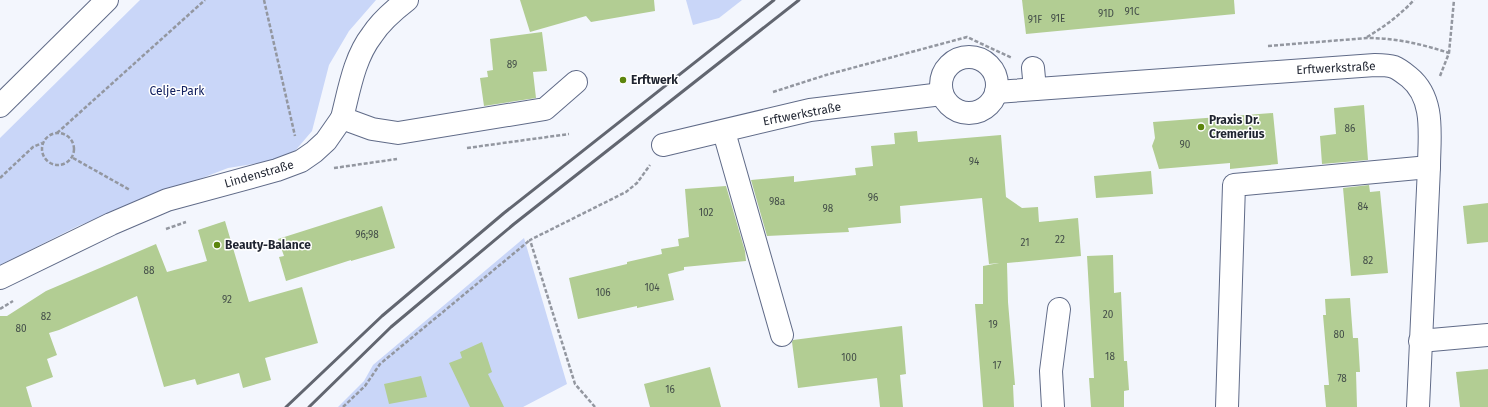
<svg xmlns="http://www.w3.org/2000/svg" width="1488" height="407" viewBox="0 0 1488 407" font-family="'Fira Sans',sans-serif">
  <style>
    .green { fill: #c9d6f8 }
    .building { fill: #b2cd93 }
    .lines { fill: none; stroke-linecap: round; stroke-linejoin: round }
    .minor-casing { stroke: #606b88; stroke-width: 24 }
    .major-casing { stroke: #606b88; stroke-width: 24 }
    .path { stroke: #9397a0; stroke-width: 2.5; stroke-dasharray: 4 2; stroke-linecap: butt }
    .minor { stroke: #fff; stroke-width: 22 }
    .major { stroke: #fff; stroke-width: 22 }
    .rail { stroke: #626670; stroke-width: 3 }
    .poi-dot { fill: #5c850d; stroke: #fff; stroke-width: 1.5 }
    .labels { text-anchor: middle; stroke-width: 3; stroke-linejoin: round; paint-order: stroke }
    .number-label { font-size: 10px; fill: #444e49 }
    .street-label { font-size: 12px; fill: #1f2430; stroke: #fff }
    .poi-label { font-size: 12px; font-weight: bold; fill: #1f2430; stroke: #fff; text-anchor: start }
    .park-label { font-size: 12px; fill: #132160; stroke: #fff }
  </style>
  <rect width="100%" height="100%" fill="#f3f6fd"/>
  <g class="green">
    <path d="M 140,0 L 376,0 L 349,31 L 329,65 L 312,131 L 289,158 L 228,168 L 78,226 L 0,265 L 0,138 Z"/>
    <path d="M 686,0 L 742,0 L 719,18 L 693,25 Z"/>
    <path d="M 524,238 L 567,384 L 523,407 L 338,407 L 364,381 L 373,365 Z"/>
  </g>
  <g class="building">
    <path d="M 520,0 L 654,0 L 655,11 L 591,22 L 586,16 L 530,32 Z"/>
    <path d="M 1022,0 L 1234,0 L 1235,14 L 1026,34 Z"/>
    <path d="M 542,32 L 547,71 L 533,72 L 536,98 L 484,106 L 480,78 L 488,77 L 487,71 L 493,70 L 490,39 Z"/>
    <path d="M 1364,105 L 1368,160 L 1322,164 L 1320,136 L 1336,134 L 1334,108 Z"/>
    <path d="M 1273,113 L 1278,164 L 1230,169 L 1230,163 L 1159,169 L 1152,146 L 1155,138 L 1153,122 Z"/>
    <path d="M 917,131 L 918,142 L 1001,135 L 1006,197 L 1022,208 L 1038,207 L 1039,222 L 1078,218 L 1081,256 L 1007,263 L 1008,302 L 1015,385 L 1013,385 L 1014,407 L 983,407 L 975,304 L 983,304 L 983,266 L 999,263 L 989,264 L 982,198 L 900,206 L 901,223 L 848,228 L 849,232 L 767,236 L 751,180 L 794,176 L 794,182 L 856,175 L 855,168 L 873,166 L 871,146 L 895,144 L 894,133 Z"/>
    <path d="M 1151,171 L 1153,194 L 1096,198 L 1094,176 Z"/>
    <path d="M 1369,185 L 1370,192 L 1380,191 L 1388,273 L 1351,276 L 1343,188 Z"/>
    <path d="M 726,186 L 745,251 L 746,261 L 684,267 L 684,270 L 668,274 L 674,300 L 637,308 L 637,306 L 578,319 L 569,278 L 627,264 L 627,262 L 662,254 L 661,249 L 679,246 L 678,239 L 689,237 L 685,189 Z"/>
    <path d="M 1488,203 L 1488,242 L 1467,244 L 1463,206 Z"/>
    <path d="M 382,206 L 395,248 L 351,261 L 351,260 L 286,281 L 279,257 L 284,256 L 278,239 Z"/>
    <path d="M 225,221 L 249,302 L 302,287 L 318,343 L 265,358 L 271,380 L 243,388 L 239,373 L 197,385 L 195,379 L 164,387 L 137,296 L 59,330 L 49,333 L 57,355 L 47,359 L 53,377 L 26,387 L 32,407 L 0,407 L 0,316 L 7,316 L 46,291 L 156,244 L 167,272 L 207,261 L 198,230 Z"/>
    <path d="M 1113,255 L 1114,293 L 1121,292 L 1124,361 L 1127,361 L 1129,390 L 1124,391 L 1124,407 L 1091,407 L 1089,378 L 1094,378 L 1087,256 Z"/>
    <path d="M 1350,298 L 1353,338 L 1358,338 L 1360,372 L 1356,372 L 1357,407 L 1326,407 L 1324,385 L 1329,385 L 1323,315 L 1326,315 L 1325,299 Z"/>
    <path d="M 902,326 L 906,374 L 900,375 L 903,407 L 880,407 L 877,378 L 798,388 L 792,342 L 793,340 Z"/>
    <path d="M 482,342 L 492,372 L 488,374 L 504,407 L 470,407 L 449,363 L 462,358 L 460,352 Z"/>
    <path d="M 710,367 L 721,407 L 650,407 L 644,384 Z"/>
    <path d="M 1488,369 L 1488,407 L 1460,407 L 1456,372 Z"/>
    <path d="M 421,376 L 427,397 L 389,404 L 384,384 Z"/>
  </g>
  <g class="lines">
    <g class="minor-casing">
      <g id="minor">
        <circle cx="969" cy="85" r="28"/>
        <path d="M 1033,68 L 1035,89"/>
        <path d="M 996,92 L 1375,65 C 1381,65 1388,65 1394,67 C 1399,69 1404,73 1409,77 C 1436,99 1429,137 1429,167 L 1418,407"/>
        <path d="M 342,118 C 349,91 354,58 372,35 C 381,21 394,10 407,0"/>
        <path d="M 724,132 L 782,335"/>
        <path d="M 663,145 L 810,110 L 942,94"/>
        <path d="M 0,278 L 111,224 L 167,200 L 277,170 L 301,161 L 314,152 L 326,141 L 342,118 L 372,129 L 398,133 L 545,109 L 576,82"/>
        <path d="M 1420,341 L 1488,335"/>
        <path d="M 1053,407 L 1051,371 L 1059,309"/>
        <path d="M 1227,407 L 1234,185 L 1429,167"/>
      </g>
    </g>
    <g class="major-casing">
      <path id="major" d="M 0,106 L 107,0"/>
    </g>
    <g class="path">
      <path d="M 264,0 L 295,136"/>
      <path d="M 1367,37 C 1384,27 1400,15 1414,0"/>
      <path d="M 1268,46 L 1367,38 C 1395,38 1422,44 1449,53"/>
      <path d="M 1440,76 L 1449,53 L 1454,0"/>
      <path d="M 773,92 L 826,75 L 967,37 L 1012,58"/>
      <circle cx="58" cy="149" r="16"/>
      <path d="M 57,133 L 205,0"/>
      <path d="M 467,148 L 569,134"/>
      <path d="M 73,158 L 130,190"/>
      <path d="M 334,168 L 397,159"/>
      <path d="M 0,178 L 33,147 L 42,143"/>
      <path d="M 166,229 L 186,222"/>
      <path d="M 0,309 L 13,301"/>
      <path d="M 343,407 L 365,386 L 380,364 L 530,240"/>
      <path d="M 595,407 L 575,384 L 530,240 L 626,192 L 637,183 L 650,165"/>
    </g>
    <use href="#minor" class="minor"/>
    <use href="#major" class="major"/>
    <g class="rail">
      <path d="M 286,407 L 382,316 L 504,213 L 774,0"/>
      <path d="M 309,407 L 391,327 L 514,224 L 799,0"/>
    </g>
  </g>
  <g class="poi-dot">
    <circle cx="623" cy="80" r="4"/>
    <circle cx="1201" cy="127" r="4"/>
    <circle cx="217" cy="245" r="4"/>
  </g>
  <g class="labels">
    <g class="number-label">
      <text x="1132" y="15">91C</text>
      <text x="1106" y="17">91D</text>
      <text x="1058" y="22">91E</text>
      <text x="1035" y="23">91F</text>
      <text x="512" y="68">89</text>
      <text x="1350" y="132">86</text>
      <text x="1185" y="148">90</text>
      <text x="974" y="165">94</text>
      <text x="873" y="201">96</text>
      <text x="777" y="205">98a</text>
      <text x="1363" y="210">84</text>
      <text x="828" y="212">98</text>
      <text x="706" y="216">102</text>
      <text x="367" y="238">96;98</text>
      <text x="1060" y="243">22</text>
      <text x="1025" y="246">21</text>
      <text x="1368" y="264">82</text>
      <text x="149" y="274">88</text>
      <text x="652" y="291">104</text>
      <text x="603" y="296">106</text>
      <text x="227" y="303">92</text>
      <text x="1108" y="318">20</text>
      <text x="46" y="320">82</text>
      <text x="993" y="328">19</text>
      <text x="21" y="332">80</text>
      <text x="1339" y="338">80</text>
      <text x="1110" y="360">18</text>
      <text x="849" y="361">100</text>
      <text x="997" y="369">17</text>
      <text x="1342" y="382">78</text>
      <text x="670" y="393">16</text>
    </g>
    <g class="street-label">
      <text transform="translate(1336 68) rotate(-3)" y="4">Erftwerkstraße</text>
      <text transform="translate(802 114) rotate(-11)" y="4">Erftwerkstraße</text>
      <text transform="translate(259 174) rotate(-16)" y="4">Lindenstraße</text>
    </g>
    <g class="poi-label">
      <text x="631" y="84">Erftwerk</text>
      <text x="1209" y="124">Praxis Dr.<tspan x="1209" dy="14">Cremerius</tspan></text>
      <text x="225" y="249">Beauty-Balance</text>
    </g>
    <g class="park-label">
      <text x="177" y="95">Celje-Park</text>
    </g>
  </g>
</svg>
